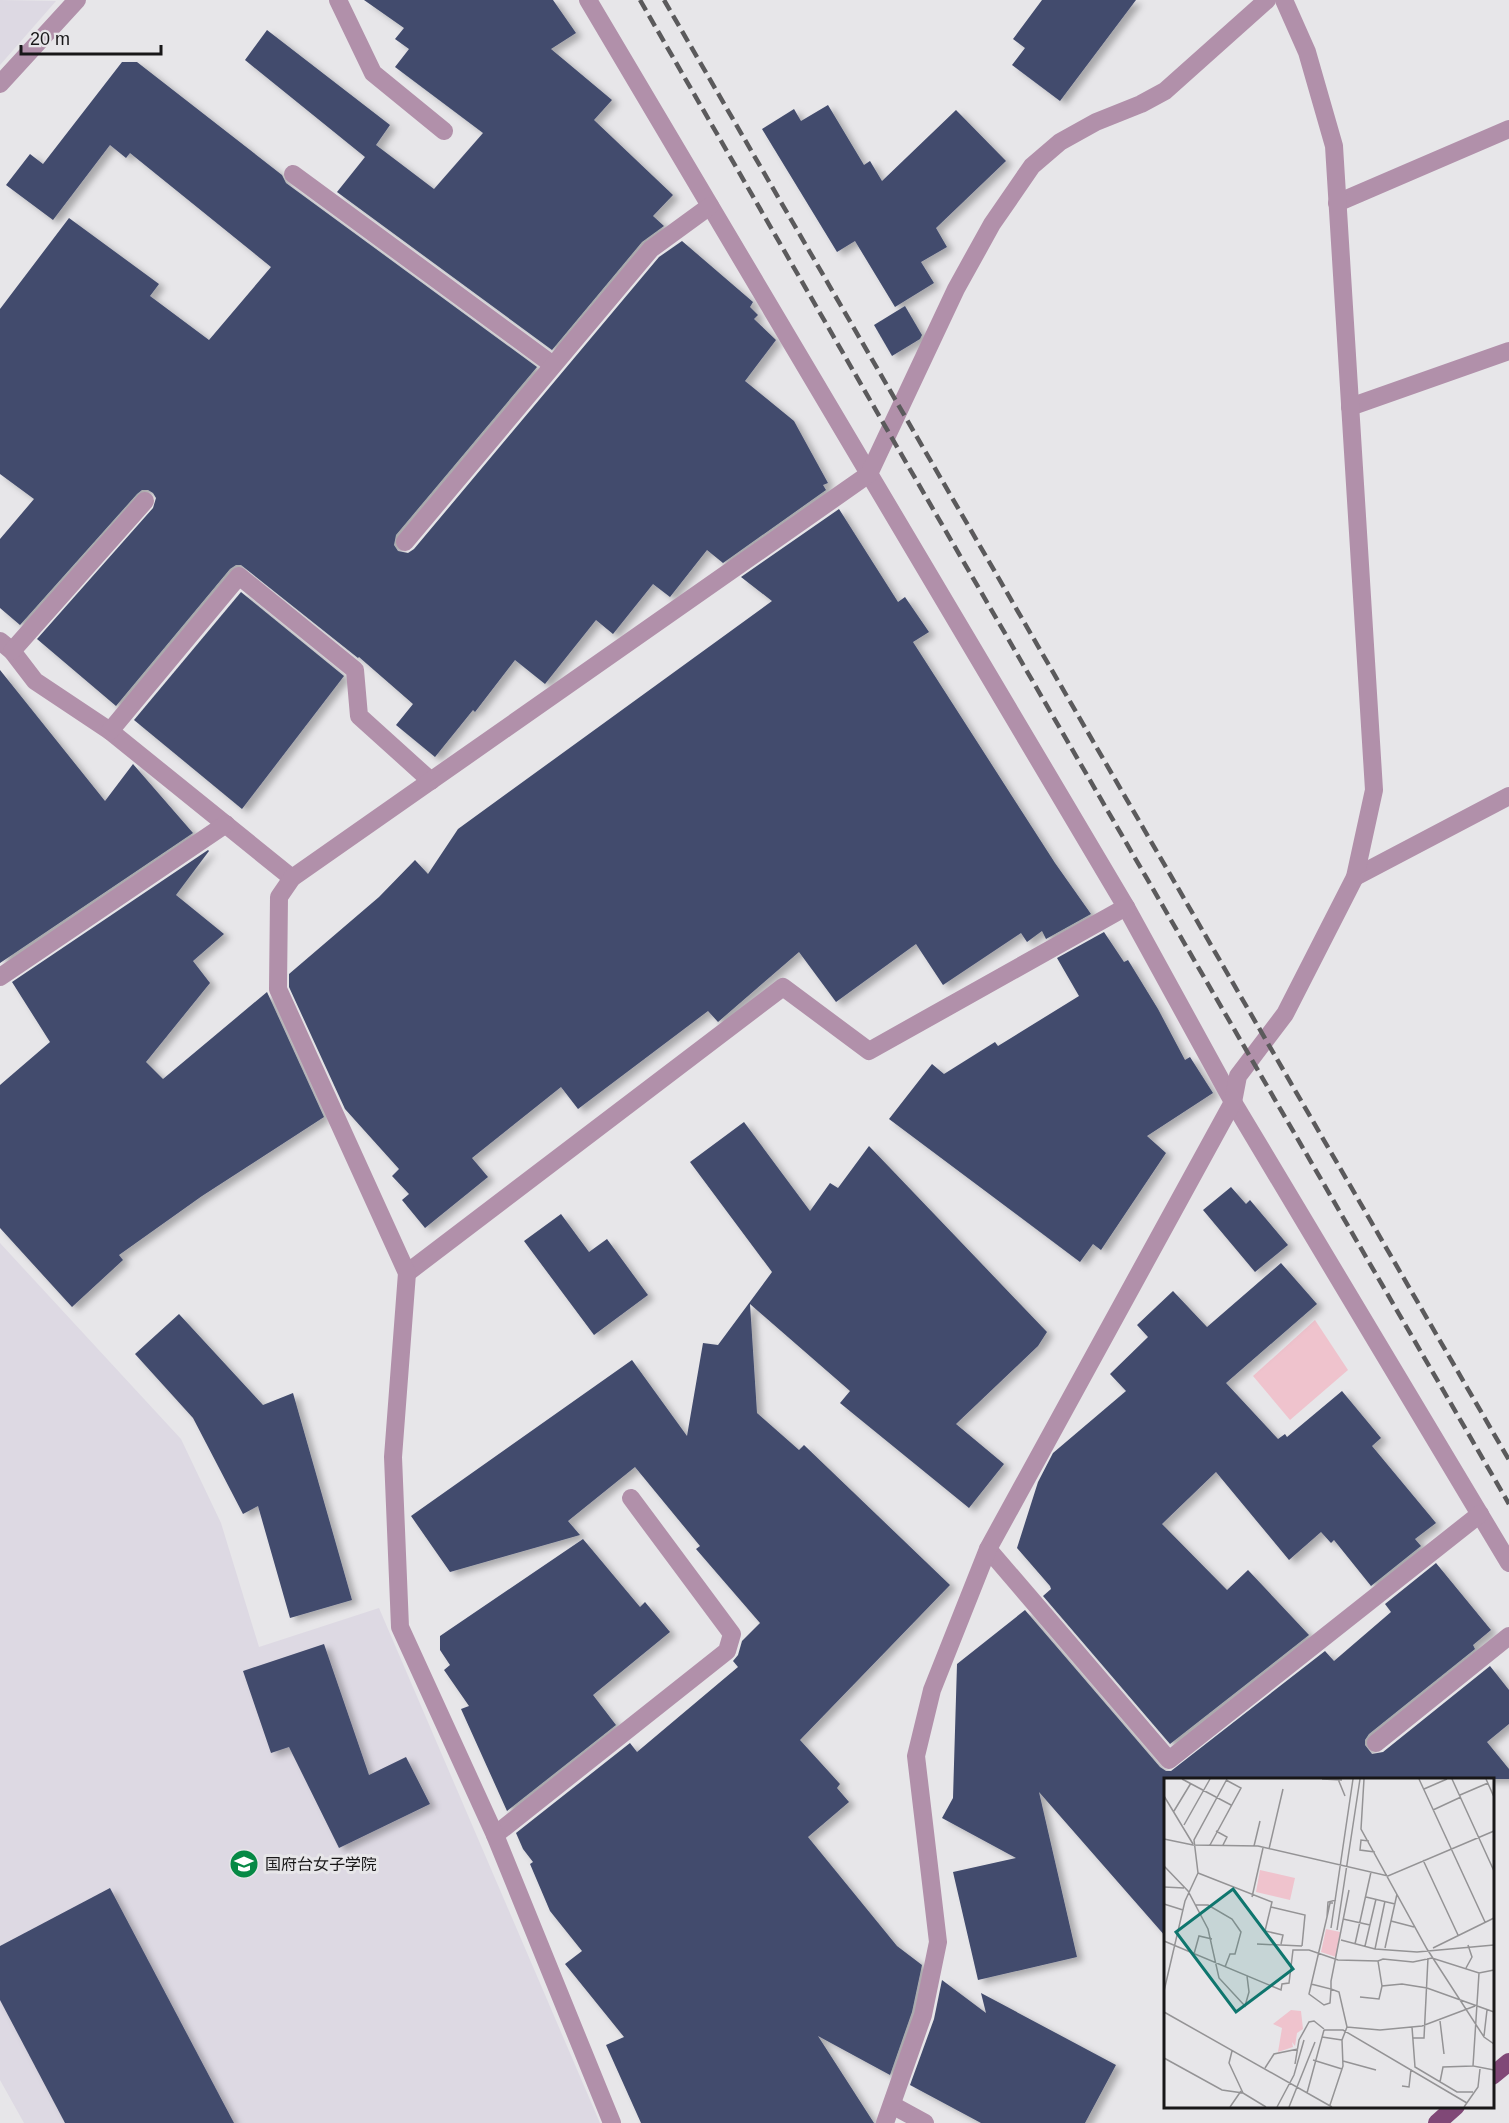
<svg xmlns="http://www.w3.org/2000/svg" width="1509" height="2123" viewBox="0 0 1509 2123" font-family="Arial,'Noto Sans JP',sans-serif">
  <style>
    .built { fill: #ddd9e3 }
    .green { fill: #efc3cd }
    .building { fill: #424b6d; filter: url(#shadow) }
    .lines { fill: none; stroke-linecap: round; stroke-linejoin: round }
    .minor { stroke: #b190aa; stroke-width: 18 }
    .major { stroke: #804877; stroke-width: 18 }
    .rail { stroke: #5b5a5c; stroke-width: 4.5; stroke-dasharray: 12 6; stroke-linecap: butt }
    .labels { text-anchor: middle; stroke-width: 6; stroke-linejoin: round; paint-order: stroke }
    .poi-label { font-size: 16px; fill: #181718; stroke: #e7e6e9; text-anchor: start }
    .inset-road { fill: none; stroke: #949395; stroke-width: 1.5 }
    .view { fill: #0f766e; fill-opacity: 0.15; stroke: #0f766e; stroke-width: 3 }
    .inset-edge { fill: none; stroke: #181718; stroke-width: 3 }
  </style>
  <defs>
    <filter id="shadow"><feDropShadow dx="6" dy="4" stdDeviation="3" flood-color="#0004"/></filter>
  </defs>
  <rect width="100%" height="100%" fill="#e7e6e9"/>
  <g class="built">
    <path d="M 0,0 L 56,1 L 0,65 Z"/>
    <path d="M 0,1243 L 181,1439 L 221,1523 L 259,1647 L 379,1608 L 600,2123 L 24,2123 L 0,2080 Z"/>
  </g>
  <path class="green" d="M 1315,1320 L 1348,1370 L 1290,1420 L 1253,1376 Z"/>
  <g class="building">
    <path d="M 364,0 L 553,0 L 576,33 L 551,49 L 612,100 L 594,120 L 673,195 L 653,216 L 664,226 L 642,242 L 552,350 L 337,192 L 365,157 L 245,60 L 267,30 L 390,125 L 376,145 L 434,189 L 483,133 L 395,67 L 409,49 L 395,39 L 404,28 Z"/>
    <path d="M 1042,0 L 1136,0 L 1060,101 L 1012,65 L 1025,48 L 1013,39 Z"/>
    <path d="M 122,62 L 137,62 L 282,175 L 286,183 L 537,367 L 396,535 L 394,545 L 398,551 L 408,553 L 414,549 L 659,257 L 682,241 L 753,302 L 750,307 L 758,315 L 754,319 L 776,340 L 745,381 L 794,421 L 828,483 L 823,485 L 826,490 L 723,563 L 707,550 L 670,597 L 653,584 L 613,634 L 596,620 L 545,684 L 515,660 L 475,712 L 473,710 L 435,757 L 396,725 L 413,704 L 359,657 L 358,658 L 241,565 L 236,565 L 230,569 L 116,706 L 37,639 L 153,508 L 156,498 L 153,493 L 148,490 L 142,490 L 137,494 L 20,625 L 0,608 L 0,539 L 34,499 L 0,474 L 0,309 L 69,218 L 159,284 L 150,296 L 209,340 L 271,267 L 130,153 L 126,158 L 110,145 L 53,220 L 6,185 L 30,154 L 43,164 Z"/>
    <path d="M 828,105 L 864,165 L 870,161 L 882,181 L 956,110 L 1006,161 L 936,228 L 947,247 L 921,262 L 934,283 L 895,307 L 855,241 L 837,252 L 762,129 L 794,109 L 801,121 Z"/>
    <path d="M 905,306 L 922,335 L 920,339 L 892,356 L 874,325 Z"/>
    <path d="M 839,509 L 898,602 L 905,597 L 929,632 L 913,642 L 1055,863 L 1091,914 L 1046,939 L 1042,931 L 1027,942 L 1021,933 L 943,985 L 916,944 L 836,1002 L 799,952 L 718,1022 L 708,1011 L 578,1109 L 561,1087 L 472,1158 L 488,1177 L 425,1228 L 402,1200 L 409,1194 L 392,1176 L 399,1169 L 345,1109 L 289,987 L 289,974 L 379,897 L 415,860 L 428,874 L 458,829 L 772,601 L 741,577 Z"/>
    <path d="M 241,592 L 344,676 L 242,809 L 134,720 Z"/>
    <path d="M 0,670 L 105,801 L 133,764 L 193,833 L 0,963 Z"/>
    <path d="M 208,850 L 209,851 L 176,895 L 224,934 L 193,961 L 210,983 L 146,1062 L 163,1079 L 267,992 L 324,1117 L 202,1196 L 119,1255 L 123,1260 L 72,1307 L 0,1228 L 0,1085 L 50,1042 L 12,982 Z"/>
    <path d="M 1104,932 L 1124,962 L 1128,960 L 1158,1009 L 1185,1060 L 1190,1057 L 1213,1093 L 1147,1136 L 1166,1153 L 1101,1250 L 1093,1244 L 1080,1262 L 889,1119 L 932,1064 L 944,1074 L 995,1042 L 998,1046 L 1079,996 L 1057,958 Z"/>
    <path d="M 744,1122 L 810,1211 L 830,1183 L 838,1188 L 869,1146 L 1047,1332 L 1038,1346 L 956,1424 L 1004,1464 L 969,1508 L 840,1403 L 850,1391 L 750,1304 L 757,1413 L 799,1450 L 804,1445 L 950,1585 L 800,1740 L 840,1784 L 837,1788 L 849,1802 L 808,1837 L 897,1946 L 922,1965 L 912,2012 L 890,2075 L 818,2036 L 874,2123 L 641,2123 L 606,2045 L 624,2037 L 565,1964 L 582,1951 L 550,1911 L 530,1864 L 533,1862 L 523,1849 L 516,1833 L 630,1743 L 637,1752 L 738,1667 L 733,1661 L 738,1655 L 742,1641 L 760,1623 L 696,1549 L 700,1546 L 635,1467 L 568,1521 L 580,1535 L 450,1572 L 411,1516 L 632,1360 L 687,1436 L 703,1343 L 718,1345 L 772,1272 L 690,1162 Z"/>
    <path d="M 1231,1187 L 1246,1204 L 1250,1200 L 1288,1245 L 1255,1272 L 1203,1210 Z"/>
    <path d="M 561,1214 L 589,1252 L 607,1239 L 648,1295 L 594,1335 L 524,1241 Z"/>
    <path d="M 1281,1263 L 1317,1304 L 1226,1383 L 1278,1439 L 1285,1434 L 1287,1437 L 1342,1391 L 1381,1438 L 1372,1446 L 1436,1523 L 1415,1539 L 1421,1546 L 1371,1586 L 1334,1540 L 1331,1543 L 1321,1532 L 1289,1560 L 1216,1472 L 1162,1524 L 1227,1590 L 1248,1570 L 1309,1635 L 1170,1744 L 1043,1596 L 1051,1589 L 1050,1586 L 1017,1548 L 1038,1482 L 1053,1453 L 1126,1391 L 1110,1374 L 1148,1337 L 1137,1325 L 1173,1291 L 1207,1327 Z"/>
    <path d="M 179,1314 L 263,1405 L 293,1393 L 352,1600 L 290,1618 L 258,1506 L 243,1514 L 193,1418 L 135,1354 Z"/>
    <path d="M 583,1539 L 640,1607 L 645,1602 L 670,1632 L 593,1695 L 616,1725 L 507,1811 L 461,1709 L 469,1706 L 444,1670 L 450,1665 L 440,1650 L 440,1636 Z"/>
    <path d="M 1436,1563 L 1491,1630 L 1473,1645 L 1475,1649 L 1369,1734 L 1365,1740 L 1365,1745 L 1372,1754 L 1383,1752 L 1490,1666 L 1509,1690 L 1509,1724 L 1487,1742 L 1509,1769 L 1509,1779 L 1166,1779 L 1166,1937 L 1039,1792 L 1077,1957 L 978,1980 L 953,1872 L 1016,1858 L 942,1818 L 953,1798 L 957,1664 L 1025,1610 L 1160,1767 L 1166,1771 L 1171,1771 L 1325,1651 L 1334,1661 L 1391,1612 L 1385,1604 Z"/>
    <path d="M 324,1644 L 369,1775 L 406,1757 L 430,1804 L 339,1848 L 289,1747 L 271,1753 L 243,1671 Z"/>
    <path d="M 110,1888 L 234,2123 L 65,2123 L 0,2000 L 0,1946 Z"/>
    <path d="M 942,1980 L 986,2013 L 981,1993 L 1116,2065 L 1085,2123 L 981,2123 L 910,2085 L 934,2019 Z"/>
  </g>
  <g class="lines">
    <g class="minor">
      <path d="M 338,0 L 373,73 L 444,131"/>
      <path d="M 588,0 L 1126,907 L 1233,1102 L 1509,1563"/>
      <path d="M 0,84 L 77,0"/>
      <path d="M 293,174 L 553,365"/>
      <path d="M 1337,203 L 1509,129"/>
      <path d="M 1350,407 L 1509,351"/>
      <path d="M 405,542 L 651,249 L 710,206"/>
      <path d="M 0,641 L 12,651 L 35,681 L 110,731 L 292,878"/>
      <path d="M 12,651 L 145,501"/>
      <path d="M 110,731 L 239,576 L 355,670 L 359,716 L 431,781"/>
      <path d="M 1355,877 L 1509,796"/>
      <path d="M 0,977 L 226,824"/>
      <path d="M 407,1273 L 783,987 L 869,1051 L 1126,907"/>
      <path d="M 988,1549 L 1169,1760 L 1480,1514"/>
      <path d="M 1376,1743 L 1509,1636"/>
      <path d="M 495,1835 L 727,1651 L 732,1634 L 631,1498"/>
      <path d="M 892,2105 L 925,2123"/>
      <path d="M 612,2123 L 495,1835 L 400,1627 L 393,1457 L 407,1273 L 278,989 L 279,897 L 292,878 L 869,474 L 956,289 L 992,224 L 1032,166 L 1060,142 L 1096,122 L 1141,104 L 1165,91 L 1267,0"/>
      <path d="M 885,2123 L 923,2015 L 938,1942 L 916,1756 L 932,1690 L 988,1549 L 1233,1102 L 1238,1076 L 1285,1014 L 1355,877 L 1374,790 L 1334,146 L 1307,52 L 1284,0"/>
    </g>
    <g class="major">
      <path d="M 1492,2076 L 1509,2062"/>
      <path d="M 1437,2123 L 1456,2106"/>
    </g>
    <g class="rail">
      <path d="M 640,0 L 889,433 L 1509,1504"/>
      <path d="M 664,0 L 1509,1460"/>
    </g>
  </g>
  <defs>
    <g id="school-disc" transform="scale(1.5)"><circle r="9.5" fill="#068945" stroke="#e7e6e9"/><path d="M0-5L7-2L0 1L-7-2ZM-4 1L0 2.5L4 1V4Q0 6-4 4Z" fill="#fff"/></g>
  </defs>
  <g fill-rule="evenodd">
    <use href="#school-disc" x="244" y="1864"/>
  </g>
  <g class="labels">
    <g class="poi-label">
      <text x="265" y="1870">国府台女子学院</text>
    </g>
  </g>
  <g transform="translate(1164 1778)">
    <rect width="330" height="330" fill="#e7e6e9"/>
    <path d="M 96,92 L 131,100 L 126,122 L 92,114 ZM 162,151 L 176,154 L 172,179 L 157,174 Z" fill="#efc3cd"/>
    <path d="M 127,232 L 137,233 L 139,251 L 133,255 L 131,268 L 128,264 L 129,269 L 114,274 L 118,250 L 109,246 Z" fill="#efc3cd"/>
    <path class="inset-road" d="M 18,1 L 67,27M 158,1 L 178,2M 174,1 L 181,18M 200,1 L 197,51 L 263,171 L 320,259 L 330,266M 255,1 L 321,144M 288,1 L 330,93M 322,1 L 330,19M 260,11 L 283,1M 296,17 L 324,5M 0,18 L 29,66M 269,32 L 297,19M 10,33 L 27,5M 20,47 L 46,1M 52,53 L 63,59 L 59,67M 0,61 L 29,67 L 94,68 L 224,98 L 330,53M 205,63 L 197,62 L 196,72 L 211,74M 46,67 L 77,10 L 62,2M 90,68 L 96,43M 105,71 L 119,11M 259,82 L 294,157M 0,88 L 24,113 L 44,151 L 55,200 L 81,228 L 85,214 L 83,198M 34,95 L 108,124 L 101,153 L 119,157 L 117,166M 0,109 L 20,110M 88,119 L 99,70M 202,119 L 231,126M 169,125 L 166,125 L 163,139 L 164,124 L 172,122M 0,126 L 19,132M 32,127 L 44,127 L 68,141 L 77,154 L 71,176 L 66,176 L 61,189M 107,129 L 141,137 L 138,168M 179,141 L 206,147M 227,143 L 250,149M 167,150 L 189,1M 173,152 L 196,1M 177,162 L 211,171 L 253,174 L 330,167M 0,163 L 117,212 L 118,206 L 125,205 L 129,172 L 145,172 L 174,182 L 214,183M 93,166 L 138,168M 191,166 L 207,94M 201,168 L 212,121M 221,170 L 233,116M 269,170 L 330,140M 211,171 L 221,123M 30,176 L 35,158 L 48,161M 302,190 L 308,179 L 304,167M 315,195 L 309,288 L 330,292M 147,206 L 167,211 L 166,225 L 160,227 L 145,216 L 163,139M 218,208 L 214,183 L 219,181 L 249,184 L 268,180 L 315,195 L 330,192M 0,213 L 21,123 L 34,95 L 30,62 L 63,1M 196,219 L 215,221 L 218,208 L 238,206 L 263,210 L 330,234M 0,234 L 168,329M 276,243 L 280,276M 183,249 L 175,214 L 167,211 L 167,203 L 185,112M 248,249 L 251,289 L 293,314 L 309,314M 160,252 L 179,252 L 303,325M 320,258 L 323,232M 158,259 L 178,262M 249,260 L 260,260 L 264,180M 68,273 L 65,285 L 79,315M 0,280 L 58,312 L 79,315 L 102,329M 149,282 L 178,291M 179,283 L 212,292M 131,286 L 135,262 L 145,244 L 150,243 L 160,251M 101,290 L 110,276 L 134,271M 276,304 L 279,289 L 309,288M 238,308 L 245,309 L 247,291M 143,315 L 160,252M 166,327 L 179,288 L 178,262 L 183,249 L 216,252 L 258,248 L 311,228M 66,329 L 77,313M 113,329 L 130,297 L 140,262M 125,329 L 151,264M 300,329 L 314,309 L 316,291"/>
    <path class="view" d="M 69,111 L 129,191 L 72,234 L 12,154 Z"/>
    <rect width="330" height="330" class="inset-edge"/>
  </g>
  <path d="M21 45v9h140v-9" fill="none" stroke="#181718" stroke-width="3"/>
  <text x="30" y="45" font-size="18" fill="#181718" stroke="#e7e6e9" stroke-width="4.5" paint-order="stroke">20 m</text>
</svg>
